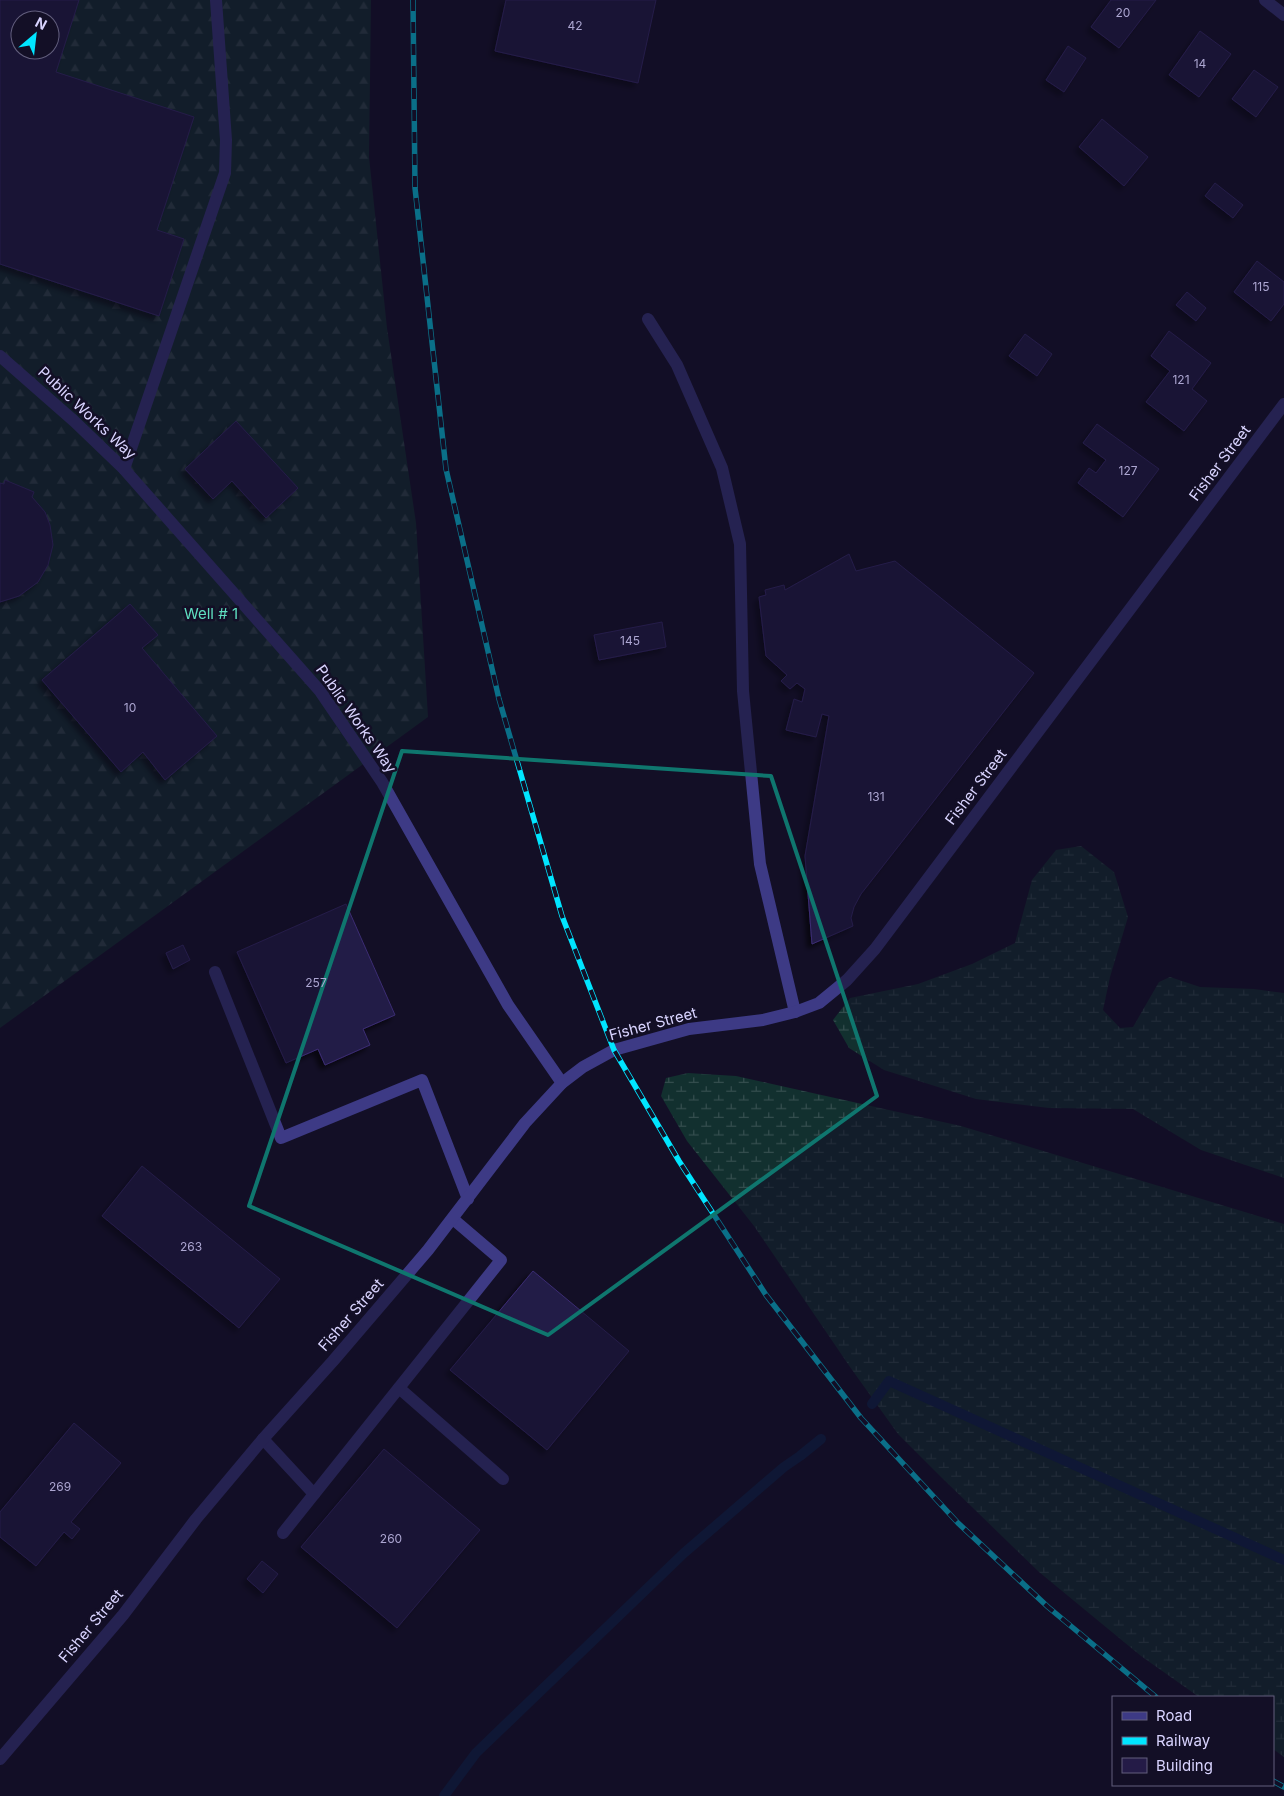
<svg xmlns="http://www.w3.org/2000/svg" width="1284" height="1796" viewBox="0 0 1284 1796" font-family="Inter,sans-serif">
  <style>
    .forest { fill: url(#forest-firs); fill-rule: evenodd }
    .wetland { fill: url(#wetland-marsh) }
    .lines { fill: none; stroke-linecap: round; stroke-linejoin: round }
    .stream { stroke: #0c2248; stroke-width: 10 }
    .building { fill: #241b47; stroke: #3b2d73; fill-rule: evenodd; filter: url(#shadow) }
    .lane { stroke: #3d3a85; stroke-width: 12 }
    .street { stroke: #3d3a85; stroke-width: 12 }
    .rail-casing { stroke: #00e5ff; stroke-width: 5.5 }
    .rail { stroke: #130f26; stroke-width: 4; stroke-dasharray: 11; stroke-linecap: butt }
    .marked { fill: none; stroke: #0f766e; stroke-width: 4; stroke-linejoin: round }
    .labels { text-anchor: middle; stroke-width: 5; stroke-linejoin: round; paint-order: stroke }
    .number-label { font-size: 12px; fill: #aca6d1 }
    .street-label { font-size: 15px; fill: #d9d4ff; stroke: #130f26 }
    .park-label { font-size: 15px; fill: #5fe0c0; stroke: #130f26 }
  </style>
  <defs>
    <pattern id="forest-firs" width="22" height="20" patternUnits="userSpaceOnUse" patternTransform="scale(1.25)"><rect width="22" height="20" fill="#12302f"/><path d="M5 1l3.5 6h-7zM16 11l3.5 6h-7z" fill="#344d4e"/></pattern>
    <pattern id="wetland-marsh" width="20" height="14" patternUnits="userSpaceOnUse" patternTransform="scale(1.25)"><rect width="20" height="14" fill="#12302f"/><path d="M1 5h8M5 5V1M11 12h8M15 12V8" fill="none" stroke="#344d4e"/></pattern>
    <filter id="shadow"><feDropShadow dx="-4.5" dy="4.5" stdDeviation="2.5" flood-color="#0009"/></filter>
  </defs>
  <rect width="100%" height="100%" fill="#130f26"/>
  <path class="forest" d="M 0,0 L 371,0 L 369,157 L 387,328 L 416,523 L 428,717 L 0,1028 ZM 20,20 L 50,20 L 50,50 L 20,50 Z"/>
  <g class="wetland">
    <path d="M 1081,846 L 1114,872 L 1128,917 L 1110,977 L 1103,1010 L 1120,1028 L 1133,1027 L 1159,982 L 1170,977 L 1200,987 L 1254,989 L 1284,993 L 1284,1178 L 1201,1150 L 1133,1109 L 1049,1108 L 976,1099 L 884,1070 L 849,1048 L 833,1020 L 850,998 L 918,984 L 972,964 L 1015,943 L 1032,880 L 1056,850 Z"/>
    <path d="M 688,1073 L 736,1076 L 961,1126 L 1284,1224 L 1284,1757 L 1273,1749 L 1273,1697 L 1199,1697 L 1141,1656 L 1039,1572 L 941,1477 L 898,1434 L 850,1367 L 754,1226 L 687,1141 L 661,1096 L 666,1078 Z"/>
  </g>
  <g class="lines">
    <g class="stream">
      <path d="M 872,1404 L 889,1381 L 1284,1560"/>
      <path d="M 444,1796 L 476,1753 L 684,1553 L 784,1467 L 800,1456 L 821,1439"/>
    </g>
  </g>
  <g class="building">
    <path d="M 0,0 L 79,0 L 56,72 L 194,117 L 157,230 L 184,239 L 159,316 L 0,264 ZM 20,20 L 50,20 L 50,50 L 20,50 Z"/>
    <path d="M 506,0 L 656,0 L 638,83 L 495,51 Z"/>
    <path d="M 1111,0 L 1156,0 L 1119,48 L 1091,27 Z"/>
    <path d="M 1200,31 L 1231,54 L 1199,97 L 1169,75 Z"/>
    <path d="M 1068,46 L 1086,58 L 1064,92 L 1046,80 Z"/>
    <path d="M 1254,70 L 1278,87 L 1256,117 L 1232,99 Z"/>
    <path d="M 1102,119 L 1148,157 L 1124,186 L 1079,147 Z"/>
    <path d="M 1215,183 L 1243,205 L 1233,218 L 1205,196 Z"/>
    <path d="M 1257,261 L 1284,282 L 1284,304 L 1271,321 L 1234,292 Z"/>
    <path d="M 1187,292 L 1206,308 L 1196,321 L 1176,305 Z"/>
    <path d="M 1169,331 L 1211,363 L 1192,389 L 1207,401 L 1184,431 L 1146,402 L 1170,371 L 1151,356 Z"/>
    <path d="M 1025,334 L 1052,354 L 1037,376 L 1009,356 Z"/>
    <path d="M 236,421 L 298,488 L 266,518 L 232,481 L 213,499 L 185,469 Z"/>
    <path d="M 1097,424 L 1159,469 L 1123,517 L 1078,483 L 1089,468 L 1096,473 L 1106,460 L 1083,443 Z"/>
    <path d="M 5,480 L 34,492 L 32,497 L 45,512 L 50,525 L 53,545 L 48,565 L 38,582 L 19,596 L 0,602 L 0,483 L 4,484 Z"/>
    <path d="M 849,554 L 856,571 L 895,561 L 1034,673 L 861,894 L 854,907 L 851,918 L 853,926 L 812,944 L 805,856 L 829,716 L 822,714 L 816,737 L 786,730 L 794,699 L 802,702 L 805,689 L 797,683 L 790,689 L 781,681 L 787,675 L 766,656 L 759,597 L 766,595 L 765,590 L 784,585 L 785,590 Z"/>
    <path d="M 130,604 L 158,635 L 142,648 L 217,736 L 165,780 L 143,752 L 121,772 L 42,680 Z"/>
    <path d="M 662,622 L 666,647 L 599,660 L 594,635 Z"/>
    <path d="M 346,904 L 395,1015 L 363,1029 L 370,1045 L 325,1065 L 318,1049 L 286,1063 L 237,952 Z"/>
    <path d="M 183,945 L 190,960 L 173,969 L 166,953 Z"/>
    <path d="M 142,1166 L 280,1279 L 239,1328 L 102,1216 Z"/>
    <path d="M 533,1271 L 629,1351 L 547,1450 L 450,1370 Z"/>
    <path d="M 74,1423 L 121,1463 L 71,1522 L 80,1529 L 72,1539 L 64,1532 L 36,1566 L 0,1537 L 0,1512 Z"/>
    <path d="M 384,1449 L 480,1530 L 397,1628 L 301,1547 Z"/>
    <path d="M 262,1561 L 278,1574 L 263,1593 L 247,1579 Z"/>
  </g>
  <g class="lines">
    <g class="lane">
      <path d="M 648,319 L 677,365 L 722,468 L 740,544 L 743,691 L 760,864 L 795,1012"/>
      <path d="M 0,356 L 74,421 L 124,469 L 320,691 L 382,782 L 508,1005 L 562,1083"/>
      <path d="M 124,469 L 225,173 L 226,140 L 216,0"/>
      <path d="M 215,972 L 281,1138 L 422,1080 L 468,1199"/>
      <path d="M 399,1388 L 503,1479"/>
      <path d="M 263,1439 L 314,1494"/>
      <path d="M 283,1533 L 501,1260 L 453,1219"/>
    </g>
    <g class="street">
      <path d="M 1265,0 L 1284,15"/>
      <path d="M 0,1759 L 123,1615 L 196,1519 L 263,1439 L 333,1361 L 428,1250 L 525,1123 L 562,1083 L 583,1067 L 614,1050 L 689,1029 L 763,1020 L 795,1012 L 819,1003 L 847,980 L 875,949 L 1284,404"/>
    </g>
    <g class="rail-casing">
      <g id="rail">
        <path d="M 413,0 L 415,188 L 446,469 L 499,699 L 562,916 L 614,1050 L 679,1161 L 766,1295 L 861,1418 L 958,1523 L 1048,1607 L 1156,1697"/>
        <path d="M 1273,1781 L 1284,1787"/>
      </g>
    </g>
    <use href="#rail" class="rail"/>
  </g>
  <path d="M0 0H1284V1796H0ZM 402,751 L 771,776 L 877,1096 L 548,1335 L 249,1206 Z" fill="#130f26" fill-opacity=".55" fill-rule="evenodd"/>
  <path class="marked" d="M 402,751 L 771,776 L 877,1096 L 548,1335 L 249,1206 Z"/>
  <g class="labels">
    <g class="number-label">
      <text x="1123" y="17">20</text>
      <text x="575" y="30">42</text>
      <text x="1200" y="68">14</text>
      <text x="1261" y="291">115</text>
      <text x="1181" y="384">121</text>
      <text x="1128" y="475">127</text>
      <text x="630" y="645">145</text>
      <text x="130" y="712">10</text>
      <text x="876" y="801">131</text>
      <text x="316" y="987">257</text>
      <text x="191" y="1251">263</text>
      <text x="60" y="1491">269</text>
      <text x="391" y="1543">260</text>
    </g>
    <g class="street-label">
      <text transform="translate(87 413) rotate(43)" y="5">Public Works Way</text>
      <text transform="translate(1220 463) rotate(-53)" y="5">Fisher Street</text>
      <text transform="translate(356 719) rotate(55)" y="5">Public Works Way</text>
      <text transform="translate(976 787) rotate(-53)" y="5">Fisher Street</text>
      <text transform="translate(653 1024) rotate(-15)" y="5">Fisher Street</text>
      <text transform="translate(351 1315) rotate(-49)" y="5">Fisher Street</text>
      <text transform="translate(91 1626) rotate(-50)" y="5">Fisher Street</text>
    </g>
    <g class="park-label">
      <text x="211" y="619">Well # 1</text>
    </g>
  </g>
  <rect x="1112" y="1696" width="162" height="90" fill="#130f26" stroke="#625e7d"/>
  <rect x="1122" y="1712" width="25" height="8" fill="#3d3a85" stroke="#625e7d"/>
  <text x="1156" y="1721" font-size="15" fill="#d9d4ff">Road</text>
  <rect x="1122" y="1737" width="25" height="8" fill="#00e5ff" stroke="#625e7d"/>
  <text x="1156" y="1746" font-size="15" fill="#d9d4ff">Railway</text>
  <rect x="1122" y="1758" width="25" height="15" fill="#241b47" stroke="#625e7d"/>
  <text x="1156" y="1771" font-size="15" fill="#d9d4ff">Building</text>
  <g transform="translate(35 35) rotate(28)"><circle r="24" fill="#130f26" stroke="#625e7d"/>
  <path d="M0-4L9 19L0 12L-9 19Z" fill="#00e5ff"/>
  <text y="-8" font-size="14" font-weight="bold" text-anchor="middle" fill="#d9d4ff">N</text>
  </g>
</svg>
